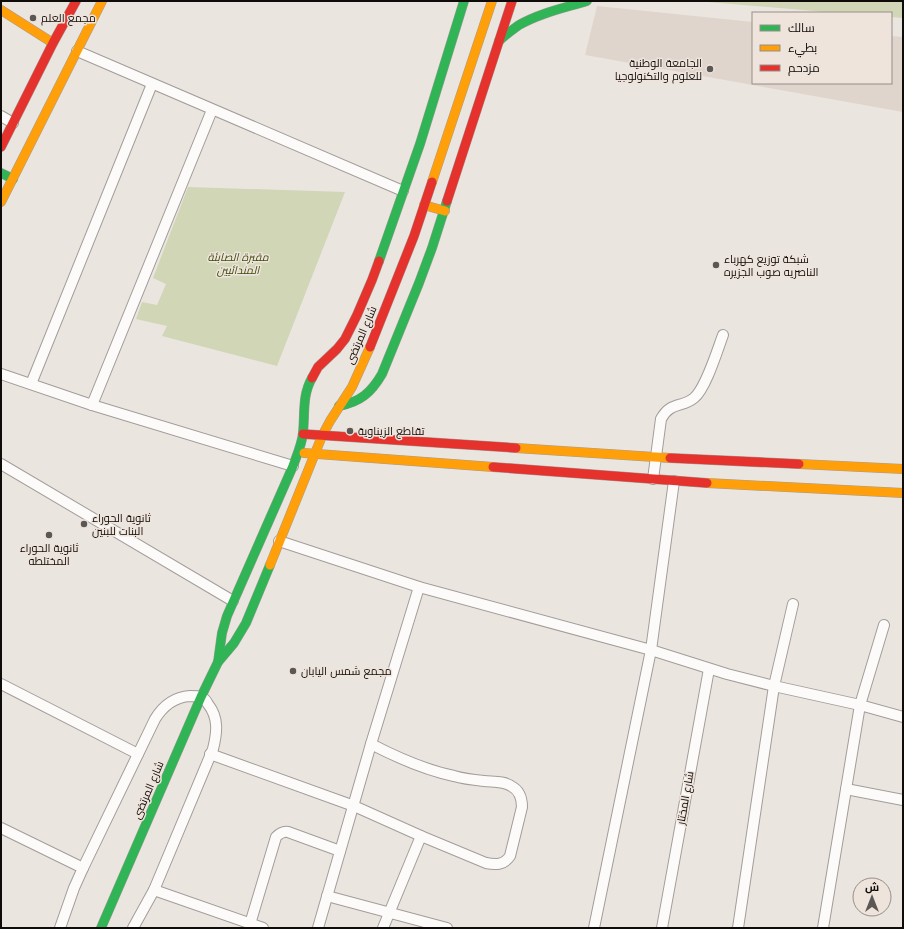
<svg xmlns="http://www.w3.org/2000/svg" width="904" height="929" viewBox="0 0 904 929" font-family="'Libre Baskerville',Cairo,serif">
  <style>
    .built { fill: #e0d5cc }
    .green { fill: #d0d6b6 }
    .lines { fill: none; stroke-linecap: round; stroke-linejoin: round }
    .street-casing { stroke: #a29d9a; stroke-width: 12 }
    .fast-casing { stroke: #a29d9a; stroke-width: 10 }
    .slow-casing { stroke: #a29d9a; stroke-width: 10 }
    .jam-casing { stroke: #a29d9a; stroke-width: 10 }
    .street { stroke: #fcfbfa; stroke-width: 10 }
    .fast { stroke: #30b455; stroke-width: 9 }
    .slow { stroke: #ff9f0a; stroke-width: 9 }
    .jam { stroke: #e5322d; stroke-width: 9 }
    .poi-dot { fill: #5b5754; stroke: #efe4dc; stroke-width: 1.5 }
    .labels { text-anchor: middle; stroke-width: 3; stroke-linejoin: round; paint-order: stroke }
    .poi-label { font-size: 11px; fill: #0e0b08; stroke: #efe4dc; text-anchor: start }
    .park-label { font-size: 11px; font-style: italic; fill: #3c4b0a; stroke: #efe4dc }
    .street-label { font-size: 11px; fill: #0e0b08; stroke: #efe4dc }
  </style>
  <rect width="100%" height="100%" fill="#ebe5e0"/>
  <path class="built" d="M 597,6 L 753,22 L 753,83 L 891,83 L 891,36 L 903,37 L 903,112 L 585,55 Z"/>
  <g class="green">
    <path d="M 696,1 L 903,1 L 903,18 L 891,17 L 891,13 L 838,13 Z"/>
    <path d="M 188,187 L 345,192 L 277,366 L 162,336 L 167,326 L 136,319 L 142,302 L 157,305 L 166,284 L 153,278 Z"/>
  </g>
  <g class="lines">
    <g class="street-casing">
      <g id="street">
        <path d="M 77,51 L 403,191"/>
        <path d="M 1,116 L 13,123"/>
        <path d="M 1,374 L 92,405 L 293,466"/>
        <path d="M 31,384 L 152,84"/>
        <path d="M 92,405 L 212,110"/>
        <path d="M 1,464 L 233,601"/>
        <path d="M 653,479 L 661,419 C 671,401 682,408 694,398 C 706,388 717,351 723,335"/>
        <path d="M 279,541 L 419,587 L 651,650 L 727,674 L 774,686 L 860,705 L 903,717"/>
        <path d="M 1,684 L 138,754"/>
        <path d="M 210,754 L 354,806 L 421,836 L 486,863 C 496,865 504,865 510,856 L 522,807 C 522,798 519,790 511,786 C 504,781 493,782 484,781 C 474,780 464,779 454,776 C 425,770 398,758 371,744"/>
        <path d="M 846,789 L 903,800"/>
        <path d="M 1,828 L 83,868"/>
        <path d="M 154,890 L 263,928"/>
        <path d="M 327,896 L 447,928"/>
        <path d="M 250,924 L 276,837 C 280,833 283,831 288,832 L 340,851"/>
        <path d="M 60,928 L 74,888 L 83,868 L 155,719 C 163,706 174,697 190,696 C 194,696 199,696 202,697 C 205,699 207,702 208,704 C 219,718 217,733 213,749 L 154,890 L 133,928"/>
        <path d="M 318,928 L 371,744 L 419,587"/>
        <path d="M 383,928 L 421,836"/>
        <path d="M 594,928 L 651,650 L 674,481"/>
        <path d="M 662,928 L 709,669"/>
        <path d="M 738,928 L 774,686 L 793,604"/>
        <path d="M 823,928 L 860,705 L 884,625"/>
      </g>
    </g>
    <g class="fast-casing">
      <g id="fast">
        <path d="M 499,41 C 505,35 512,30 519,25 C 540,13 564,8 587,1"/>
        <path d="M 1,173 L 13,179"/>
        <path d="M 379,261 L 420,144 L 464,1"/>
        <path d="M 339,406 C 360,402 371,393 382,374 L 419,283 L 432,248 L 447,201"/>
        <path d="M 218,662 L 222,633 L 227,616 L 293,466 C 297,455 302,444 303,433 C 305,414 302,395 312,378"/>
        <path d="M 101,928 L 201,697 L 218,662 L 234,643 L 246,623 L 270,565"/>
      </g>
    </g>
    <g class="slow-casing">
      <g id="slow">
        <path d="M 1,10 L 53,43"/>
        <path d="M 432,182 L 492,1"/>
        <path d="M 1,202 L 102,1"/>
        <path d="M 424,205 L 445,211"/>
        <path d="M 516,448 L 670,458"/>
        <path d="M 304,453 L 493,467"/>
        <path d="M 799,464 L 903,469"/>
        <path d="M 707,483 L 903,493"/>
        <path d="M 270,565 L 322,436 L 330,421 L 352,387 L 370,347"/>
      </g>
    </g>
    <g class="jam-casing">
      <g id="jam">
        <path d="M 1,147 L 53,43 L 76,1"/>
        <path d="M 447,201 L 512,1"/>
        <path d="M 370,347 L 414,236 L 432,182"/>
        <path d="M 312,378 L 318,367 L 337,349 L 345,339 L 357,315 L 372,280 L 379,261"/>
        <path d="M 303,434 L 516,448"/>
        <path d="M 670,458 L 799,464"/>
        <path d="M 493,467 L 707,483"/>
      </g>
    </g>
    <use href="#street" class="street"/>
    <use href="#fast" class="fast"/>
    <use href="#slow" class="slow"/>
    <use href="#jam" class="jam"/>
  </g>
  <g class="poi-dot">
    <circle cx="33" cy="18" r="4"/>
    <circle cx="710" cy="69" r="4"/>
    <circle cx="716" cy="265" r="4"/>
    <circle cx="350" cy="431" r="4"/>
    <circle cx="84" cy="524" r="4"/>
    <circle cx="49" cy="535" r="4"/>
    <circle cx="293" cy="671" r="4"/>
  </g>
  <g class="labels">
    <g class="poi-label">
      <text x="41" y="22">مجمع العلم</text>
      <text x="702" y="67" text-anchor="end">الجامعة الوطنية<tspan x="702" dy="13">للعلوم والتكنولوجيا</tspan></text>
      <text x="724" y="263">شبكة توزيع كهرباء<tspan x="724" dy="13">الناصريه صوب الجزيره</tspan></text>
      <text x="358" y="435">تقاطع الزيناوية</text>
      <text x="92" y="522">ثانوية الحوراء<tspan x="92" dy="13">البنات للبنين</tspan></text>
      <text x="49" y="552" text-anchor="middle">ثانوية الحوراء<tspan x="49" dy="13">المختلطه</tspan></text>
      <text x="301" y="675">مجمع شمس اليابان</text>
    </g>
    <g class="park-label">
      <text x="238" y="261">مقبرة الصابئة<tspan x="238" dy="13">المندائيين</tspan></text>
    </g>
    <g class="street-label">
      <text transform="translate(361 335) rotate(-67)" y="4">شارع المرتضى</text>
      <text transform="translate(148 790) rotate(-67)" y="4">شارع المرتضى</text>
      <text transform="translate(685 798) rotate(-80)" y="4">شارع المختار</text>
    </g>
  </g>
  <rect width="904" height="929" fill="none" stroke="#0e0b08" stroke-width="4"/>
  <rect x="752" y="12" width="140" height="72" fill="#efe4dc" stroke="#958d87"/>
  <rect x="760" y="25" width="20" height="6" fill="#30b455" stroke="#958d87"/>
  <text x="788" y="32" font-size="12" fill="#0e0b08">سالك</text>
  <rect x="760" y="45" width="20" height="6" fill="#ff9f0a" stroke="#958d87"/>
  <text x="788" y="52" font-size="12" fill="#0e0b08">بطيء</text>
  <rect x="760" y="65" width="20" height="6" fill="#e5322d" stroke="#958d87"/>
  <text x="788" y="72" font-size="12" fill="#0e0b08">مزدحم</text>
  <g transform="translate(872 897)"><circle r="19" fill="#efe4dc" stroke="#958d87"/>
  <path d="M0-3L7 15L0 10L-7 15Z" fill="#5b5754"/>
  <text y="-6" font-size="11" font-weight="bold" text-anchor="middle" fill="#0e0b08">ش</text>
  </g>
</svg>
